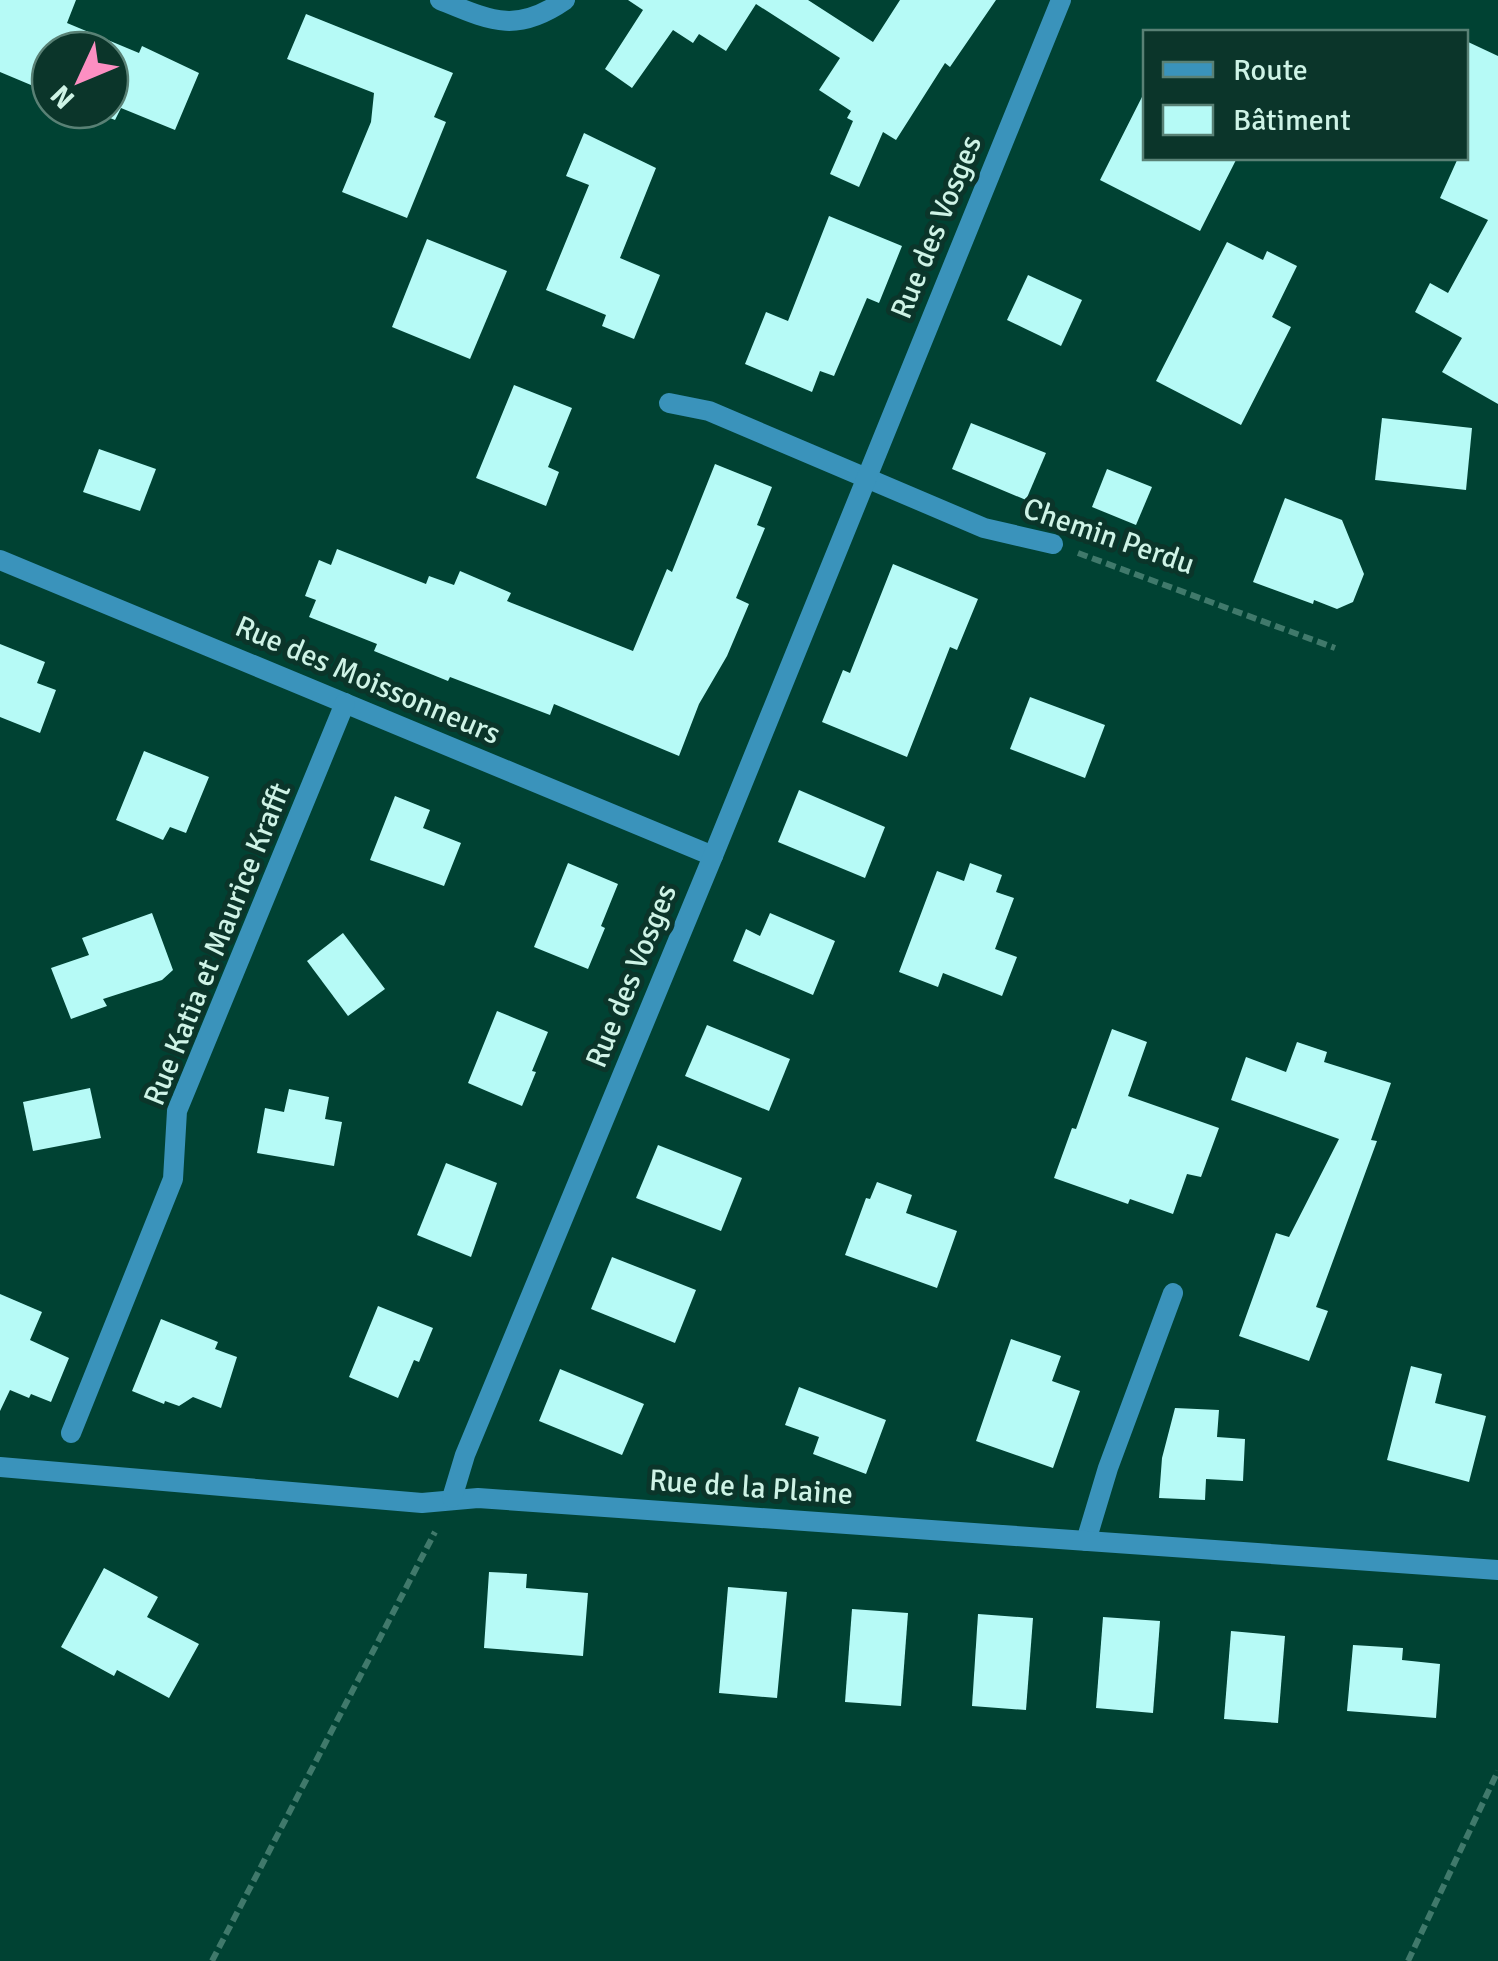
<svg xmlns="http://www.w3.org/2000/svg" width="1498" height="1961" viewBox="0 0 1498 1961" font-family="Signika,sans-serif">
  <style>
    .building { fill: #b6faf6 }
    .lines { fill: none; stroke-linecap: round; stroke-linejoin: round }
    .path { stroke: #40796b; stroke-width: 6; stroke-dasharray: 10 5; stroke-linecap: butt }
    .service { stroke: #3a93bb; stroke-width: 20 }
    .minor { stroke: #3a93bb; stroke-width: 20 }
    .labels { text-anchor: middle; stroke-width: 10; stroke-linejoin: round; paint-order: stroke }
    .street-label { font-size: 30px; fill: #cef3e6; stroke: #0b352a }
  </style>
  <rect width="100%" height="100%" fill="#004233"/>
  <g class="building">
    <path d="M 0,0 L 76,0 L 67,23 L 139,53 L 142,46 L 199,73 L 175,130 L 121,108 L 115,120 L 90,110 L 110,110 L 110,50 L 50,50 L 50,93 L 0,72 Z"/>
    <path d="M 628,0 L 808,0 L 873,42 L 900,0 L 996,0 L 950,67 L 945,63 L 896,140 L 883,132 L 859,187 L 830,174 L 853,121 L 847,118 L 851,111 L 819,90 L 840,58 L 756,4 L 726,51 L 699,34 L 693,43 L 673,30 L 632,88 L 605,69 L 643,10 Z"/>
    <path d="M 306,14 L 453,73 L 434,117 L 446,122 L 407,218 L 342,192 L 371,122 L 374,93 L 287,59 Z"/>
    <path d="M 1466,41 L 1498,56 L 1498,404 L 1442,372 L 1462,338 L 1415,312 L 1430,283 L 1448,293 L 1488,220 L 1440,198 L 1458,158 L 1466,158 Z"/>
    <path d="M 1146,89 L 1146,158 L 1237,158 L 1200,231 L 1100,180 Z"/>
    <path d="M 584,133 L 656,168 L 620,258 L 660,275 L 634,339 L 602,326 L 606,315 L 546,290 L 589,185 L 566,176 Z"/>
    <path d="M 829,216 L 902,246 L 879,303 L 867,298 L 834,376 L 820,371 L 812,392 L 745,364 L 766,312 L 788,321 Z"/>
    <path d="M 427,239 L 507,271 L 470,359 L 392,327 Z"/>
    <path d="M 1227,242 L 1263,260 L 1267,251 L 1297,266 L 1272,317 L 1291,327 L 1241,425 L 1156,381 Z"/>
    <path d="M 1028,275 L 1082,300 L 1061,346 L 1007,320 Z"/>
    <path d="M 514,385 L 572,408 L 548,467 L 559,472 L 546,506 L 476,478 Z"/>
    <path d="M 1382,418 L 1472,428 L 1466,490 L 1375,480 Z"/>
    <path d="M 971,423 L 1046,453 L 1026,500 L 952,469 Z"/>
    <path d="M 99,449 L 156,469 L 140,511 L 83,492 Z"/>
    <path d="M 715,464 L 772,487 L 757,525 L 765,528 L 736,598 L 749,604 L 727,656 L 699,704 L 679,756 L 554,704 L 550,715 L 450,677 L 448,681 L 374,651 L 377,644 L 309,617 L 316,600 L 305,596 L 319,560 L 331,565 L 337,549 L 426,584 L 429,576 L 454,585 L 460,571 L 511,593 L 507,601 L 633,651 L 667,569 L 672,572 Z"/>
    <path d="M 1107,469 L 1152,487 L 1136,525 L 1092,507 Z"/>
    <path d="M 1285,498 L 1342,520 L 1364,574 L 1353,602 L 1337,609 L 1314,600 L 1313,604 L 1253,582 Z"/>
    <path d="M 893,564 L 978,599 L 957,650 L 950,647 L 907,757 L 822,722 L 843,670 L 850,673 Z"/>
    <path d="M 0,644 L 45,662 L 37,683 L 56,690 L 40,733 L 0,717 Z"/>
    <path d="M 1030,697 L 1105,725 L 1085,778 L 1010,749 Z"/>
    <path d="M 144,751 L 209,777 L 186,833 L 170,827 L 163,840 L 116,820 Z"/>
    <path d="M 799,790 L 885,827 L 865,878 L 778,842 Z"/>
    <path d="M 395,796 L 430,810 L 423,828 L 461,843 L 444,886 L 370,860 Z"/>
    <path d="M 568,863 L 618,884 L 601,926 L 605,928 L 588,969 L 534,947 Z"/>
    <path d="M 970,863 L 1002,875 L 996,892 L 1014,898 L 995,949 L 1017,957 L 1002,996 L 943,973 L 938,987 L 899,972 L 937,871 L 964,881 Z"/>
    <path d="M 152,913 L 173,970 L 162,980 L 103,999 L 107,1006 L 71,1019 L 51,968 L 89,955 L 82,938 Z"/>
    <path d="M 770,913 L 835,941 L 813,995 L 733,961 L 746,929 L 760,936 Z"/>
    <path d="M 343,933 L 385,989 L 348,1016 L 307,961 Z"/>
    <path d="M 497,1011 L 548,1032 L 532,1071 L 536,1072 L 522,1106 L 468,1083 Z"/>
    <path d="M 707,1025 L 790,1059 L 769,1111 L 685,1076 Z"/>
    <path d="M 1112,1029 L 1147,1042 L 1128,1096 L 1219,1128 L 1201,1177 L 1187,1174 L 1173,1214 L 1130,1199 L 1128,1204 L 1054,1178 L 1072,1128 L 1076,1129 Z"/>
    <path d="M 1297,1042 L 1327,1052 L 1324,1062 L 1391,1083 L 1371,1140 L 1377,1141 L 1316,1307 L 1328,1311 L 1309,1361 L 1239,1336 L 1276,1233 L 1289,1237 L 1339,1139 L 1231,1100 L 1246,1057 L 1286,1072 Z"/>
    <path d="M 90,1088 L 101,1138 L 33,1151 L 23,1102 Z"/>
    <path d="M 289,1089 L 329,1097 L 325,1119 L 342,1122 L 334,1166 L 257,1153 L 265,1108 L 284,1112 Z"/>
    <path d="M 658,1145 L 742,1178 L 721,1231 L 636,1198 Z"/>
    <path d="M 446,1163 L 497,1183 L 471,1257 L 417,1235 Z"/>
    <path d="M 877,1182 L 912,1195 L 906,1213 L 957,1231 L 937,1288 L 845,1255 L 866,1198 L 870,1199 Z"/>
    <path d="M 612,1257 L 696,1290 L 675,1343 L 591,1309 Z"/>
    <path d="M 0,1294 L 42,1312 L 30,1340 L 69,1358 L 51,1402 L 31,1394 L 29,1398 L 10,1390 L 0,1411 Z"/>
    <path d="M 378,1306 L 433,1328 L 419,1362 L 414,1360 L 398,1398 L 349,1377 Z"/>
    <path d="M 161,1319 L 218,1342 L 215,1349 L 237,1357 L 221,1408 L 193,1397 L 179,1406 L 165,1401 L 164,1404 L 132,1391 Z"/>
    <path d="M 1011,1339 L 1061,1356 L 1052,1381 L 1080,1391 L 1053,1468 L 976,1441 Z"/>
    <path d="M 1411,1366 L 1442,1374 L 1435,1403 L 1486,1416 L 1469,1482 L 1387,1460 Z"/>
    <path d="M 560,1369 L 644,1404 L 622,1455 L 539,1421 Z"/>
    <path d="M 799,1387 L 886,1420 L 866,1474 L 813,1454 L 819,1437 L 785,1425 Z"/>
    <path d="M 1175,1408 L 1219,1410 L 1217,1437 L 1245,1439 L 1243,1481 L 1206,1479 L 1205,1500 L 1159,1498 L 1162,1458 Z"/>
    <path d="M 104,1568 L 158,1597 L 147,1617 L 199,1644 L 169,1698 L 117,1670 L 114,1676 L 61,1647 Z"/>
    <path d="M 489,1572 L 527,1574 L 526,1588 L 588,1593 L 583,1656 L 484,1648 Z"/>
    <path d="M 728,1587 L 787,1592 L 777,1698 L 719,1693 Z"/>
    <path d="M 852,1609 L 908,1613 L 901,1706 L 845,1702 Z"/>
    <path d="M 978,1614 L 1033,1618 L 1026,1710 L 972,1706 Z"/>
    <path d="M 1103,1617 L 1160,1621 L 1153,1713 L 1096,1708 Z"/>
    <path d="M 1231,1631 L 1285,1636 L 1278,1723 L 1224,1719 Z"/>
    <path d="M 1353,1645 L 1403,1648 L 1402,1660 L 1440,1664 L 1436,1718 L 1347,1711 Z"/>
  </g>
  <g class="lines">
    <g class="path">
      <path d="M 1078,553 L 1335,648"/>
      <path d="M 212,1961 L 435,1532"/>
      <path d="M 1408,1961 L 1498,1771"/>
    </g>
    <path class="service" d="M 1086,1541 L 1108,1468 L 1173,1293"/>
    <g class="minor">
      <path d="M 440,0 C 491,21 516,34 565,0"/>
      <path d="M 669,403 L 709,411 L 984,528 L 1053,544"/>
      <path d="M 0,560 L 713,856"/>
      <path d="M 71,1433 L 173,1179 L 177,1111 L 345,703"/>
      <path d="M 0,1467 L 422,1503 L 478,1498 L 1498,1570"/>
      <path d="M 452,1498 L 465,1455 L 713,856 L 1061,0"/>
    </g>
  </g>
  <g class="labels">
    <g class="street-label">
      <text transform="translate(936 227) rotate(-68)" y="10">Rue des Vosges</text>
      <text transform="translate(1109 536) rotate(19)" y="10">Chemin Perdu</text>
      <text transform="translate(368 680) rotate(23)" y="10">Rue des Moissonneurs</text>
      <text transform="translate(217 944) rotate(-68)" y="10">Rue Katia et Maurice Krafft</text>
      <text transform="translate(631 976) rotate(-68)" y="10">Rue des Vosges</text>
      <text transform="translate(751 1487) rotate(4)" y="10">Rue de la Plaine</text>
    </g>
  </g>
  <rect x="1143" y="30" width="325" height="130" fill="#0b352a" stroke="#598175" stroke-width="2.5"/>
  <rect x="1163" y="62" width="50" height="15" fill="#3a93bb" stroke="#598175" stroke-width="2.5"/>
  <text x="1233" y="80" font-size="30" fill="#cef3e6">Route</text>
  <rect x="1163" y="105" width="50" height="30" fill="#b6faf6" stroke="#598175" stroke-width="2.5"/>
  <text x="1233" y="130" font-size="30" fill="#cef3e6">Bâtiment</text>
  <g transform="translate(80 80) rotate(226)"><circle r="48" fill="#0b352a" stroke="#598175" stroke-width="2.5"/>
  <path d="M0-8L18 38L0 25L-18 38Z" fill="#fc8fc2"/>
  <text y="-15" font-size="28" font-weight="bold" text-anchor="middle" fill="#cef3e6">N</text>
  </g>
</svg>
